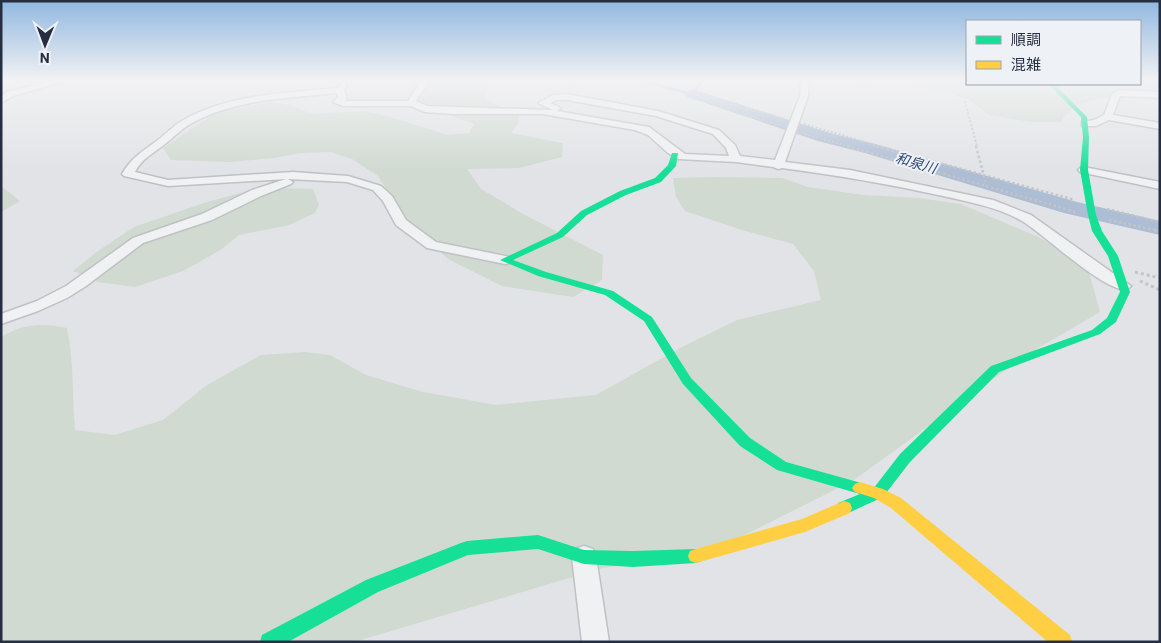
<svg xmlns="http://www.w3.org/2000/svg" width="1161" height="643" viewBox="0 0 1161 643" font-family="Roboto,'Noto Sans JP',sans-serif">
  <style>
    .green { fill: #d0dad1 }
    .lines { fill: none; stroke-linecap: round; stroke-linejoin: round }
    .stream { stroke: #adbdd4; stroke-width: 3 }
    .river { fill: #adbdd4; fill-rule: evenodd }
    .street-casing { stroke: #bfc1c4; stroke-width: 3 }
    .path-far2 { stroke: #c2c4c9; stroke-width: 2; stroke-dasharray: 2 2; stroke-linecap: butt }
    .path-far1 { stroke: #c2c4c9; stroke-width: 2.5; stroke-dasharray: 2.5 2.5; stroke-linecap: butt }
    .path { stroke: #c2c4c9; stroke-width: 3; stroke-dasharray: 3 3; stroke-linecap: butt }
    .street { fill: #f0f1f3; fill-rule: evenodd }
    .fast { fill: #16e098; fill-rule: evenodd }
    .slow { fill: #ffcf43; fill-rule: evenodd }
    .labels { text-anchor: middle; stroke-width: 4; stroke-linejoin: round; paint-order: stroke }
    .far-water-label { font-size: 14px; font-style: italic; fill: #2e4978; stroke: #eef1f6 }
  </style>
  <rect width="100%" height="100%" fill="#e1e3e6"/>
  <g class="green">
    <path d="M 412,81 L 486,81 L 485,98 L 505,110 L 520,113 L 518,124 L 511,133 L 563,143 L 562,157 L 519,168 L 467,169 L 481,189 L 523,214 L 603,255 L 602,280 L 573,297 L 502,286 L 448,259 L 409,225 L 378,176 L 352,159 L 331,152 L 301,153 L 274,158 L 230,162 L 171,160 L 163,148 L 215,113 L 272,102 L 293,106 L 312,114 L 364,111 L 388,116 L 447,135 L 469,133 L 474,124 L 428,107 L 408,101 Z"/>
    <path d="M 821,81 L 967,81 L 967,84 L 1151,85 L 1160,81 L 1160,99 C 1131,97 1077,91 1061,122 L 1031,122 L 989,115 L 969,100 L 947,92 L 908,85 L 860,86 Z"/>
    <path d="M 715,177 L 782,178 L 808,187 L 863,195 L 919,198 L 961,204 L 1038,237 L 1087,265 L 1100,312 L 1028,354 L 854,480 L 709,553 L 603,568 L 354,642 L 1,642 L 1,337 C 24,323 42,323 67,328 C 74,361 72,396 75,430 L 115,435 L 163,420 L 207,385 L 261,355 L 305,352 L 330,355 L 366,375 L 423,392 L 496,405 L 596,395 L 682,347 L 737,320 L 821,300 L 814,271 L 793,244 L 742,230 L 685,211 L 676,197 L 673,178 Z"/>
    <path d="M 1,186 L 20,201 L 1,212 Z"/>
    <path d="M 280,188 L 313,189 L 319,205 L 315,213 L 289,225 L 239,235 L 222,249 L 183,271 L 135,287 L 98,282 L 73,271 L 98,251 L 134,227 L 207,202 L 248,191 Z"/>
  </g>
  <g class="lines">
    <path class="stream" d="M 642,81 L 692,94 L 702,81"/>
    <path class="river" d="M 692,89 L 830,133 L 879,145 L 1077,202 L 1160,221 L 1160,235 L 1064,213 L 865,153 L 818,141 L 687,97 L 684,94 L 687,91 Z"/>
    <g class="street-casing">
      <g id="street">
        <path d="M 51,81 L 65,81 L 13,96 L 1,103 L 1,96 L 7,92 Z"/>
        <path d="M 421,81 L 429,81 L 416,101 L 427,106 L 553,110 L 538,103 L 553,95 L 567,94 L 658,111 L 719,130 L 735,145 L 740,156 L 775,160 L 800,96 L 801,81 L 809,81 L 808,96 L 785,162 L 850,170 L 993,200 L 1031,215 L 1131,286 L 1128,289 C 1107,295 1043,233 1022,221 C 998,207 969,202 943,196 C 889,184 836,175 782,168 L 778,169 L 773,167 L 736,162 L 679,159 L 668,153 L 648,135 L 635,130 L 543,114 L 453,114 L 425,112 L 411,106 L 343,106 L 333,102 L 338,97 L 337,93 C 289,98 235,99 192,123 C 181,129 174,137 165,144 C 154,153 141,159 135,172 L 168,180 L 293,172 L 348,176 L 381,186 L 392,196 L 406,220 L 436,242 L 510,257 L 512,260 L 510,263 L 505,264 L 427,248 L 396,225 L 383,201 L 373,190 L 347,182 L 288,179 L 293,182 L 291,184 L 261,196 L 212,220 L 143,243 L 86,286 L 67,298 L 38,311 L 1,324 L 1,314 L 37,301 L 66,286 L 133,238 L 202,214 L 252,190 L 286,179 L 168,186 L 124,176 L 122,174 C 131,158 143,151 158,140 C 167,133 174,125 185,119 C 230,94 287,93 337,88 L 343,83 L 347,85 L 344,90 L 347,98 L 345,101 L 408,101 ZM 557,100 L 567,100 L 656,116 L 713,134 L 726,148 L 729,156 L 685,154 L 649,127 L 557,111 L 561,108 L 550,103 Z"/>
        <path d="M 1118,90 L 1160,92 L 1160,98 L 1120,96 L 1113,115 L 1160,123 L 1160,129 L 1109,120 L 1096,126 L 1082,126 L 1082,122 L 1094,120 L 1104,115 L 1112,94 Z"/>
        <path d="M 1084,167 L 1160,182 L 1160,189 L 1080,172 L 1078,170 L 1080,168 Z"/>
        <path d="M 584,546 L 593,549 L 596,557 L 609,642 L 582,642 L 572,557 L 575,549 Z"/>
      </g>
    </g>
    <g class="path-far2">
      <path d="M 569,88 L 578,81"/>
      <path d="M 965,101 L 977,147"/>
      <path d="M 731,104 L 783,118"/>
      <path d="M 720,107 L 781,126"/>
      <path d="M 804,124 L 882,147"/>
      <path d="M 801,133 L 851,147"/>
    </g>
    <g class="path-far1">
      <path d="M 847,146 L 1076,212"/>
      <path d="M 877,146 L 1075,200"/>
      <path d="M 976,146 L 987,188"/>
      <path d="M 1107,209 L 1160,222"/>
      <path d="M 1109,220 L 1160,231"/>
    </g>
    <g class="path">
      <path d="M 1154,230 L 1160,231"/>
      <path d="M 1135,272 L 1160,278"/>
      <path d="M 1140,281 L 1160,290"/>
    </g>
    <use href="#street" class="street"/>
    <g class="fast">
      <path d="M 1048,84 L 1054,84 L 1087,117 L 1089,137 L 1088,170 L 1096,215 L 1102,231 L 1118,256 L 1130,292 L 1116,322 L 1100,334 L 999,372 L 910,462 L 883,497 L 844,515 L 838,513 L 836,508 L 838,503 L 860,494 L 777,470 L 740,446 L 683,384 L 644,321 L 605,295 L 538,276 L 500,260 L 557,233 L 581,211 L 620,191 L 655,178 L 668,165 L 672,153 L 678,153 L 676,166 L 661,182 L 626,195 L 587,215 L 563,237 L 513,260 L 546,272 L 613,291 L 652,317 L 691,378 L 750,438 L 786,462 L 865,484 L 868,488 L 866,492 L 873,489 L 900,454 L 991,366 L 1092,330 L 1107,318 L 1120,292 L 1108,256 L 1092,231 L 1088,215 L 1080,170 L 1083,137 L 1081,117 Z"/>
      <path d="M 538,535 L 584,550 L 633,551 L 696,549 L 702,551 L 704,556 L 702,561 L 696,563 L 633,567 L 584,564 L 538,549 L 468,555 L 378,592 L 288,642 L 260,642 L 262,635 L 366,580 L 461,543 L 467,541 Z"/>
    </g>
    <g class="slow">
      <path d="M 860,482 L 883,489 L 901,498 L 1070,635 L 1072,642 L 1048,642 L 891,508 L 874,498 L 855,492 L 852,488 L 855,484 Z"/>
      <path d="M 844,501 L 850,503 L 852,508 L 850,513 L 805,532 L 696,563 L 690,561 L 688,556 L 690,551 L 696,549 L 802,519 Z"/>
    </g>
  </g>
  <linearGradient id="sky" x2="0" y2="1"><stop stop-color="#90b8e0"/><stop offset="0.47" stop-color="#f2f2f4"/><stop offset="1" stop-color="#f2f2f4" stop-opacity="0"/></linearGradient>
  <rect width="1161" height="171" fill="url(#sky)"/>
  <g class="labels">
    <g class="far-water-label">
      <text transform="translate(916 163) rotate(16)" y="5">和泉川</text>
    </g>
  </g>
  <rect width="1161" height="643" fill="none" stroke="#262e41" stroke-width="5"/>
  <rect x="966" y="20" width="175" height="65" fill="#eef1f6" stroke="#9ea3ae"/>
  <rect x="976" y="36" width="25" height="8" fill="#16e098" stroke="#9ea3ae"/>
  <text x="1011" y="45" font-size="15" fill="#262e41">順調</text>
  <rect x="976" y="61" width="25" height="8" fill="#ffcf43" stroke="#9ea3ae"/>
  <text x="1011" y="70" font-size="15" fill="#262e41">混雑</text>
  <g transform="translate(45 45) rotate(181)" stroke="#eef1f6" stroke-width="4" paint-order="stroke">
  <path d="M0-4L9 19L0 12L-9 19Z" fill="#262e41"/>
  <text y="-8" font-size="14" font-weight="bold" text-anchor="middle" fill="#262e41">N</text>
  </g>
</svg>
